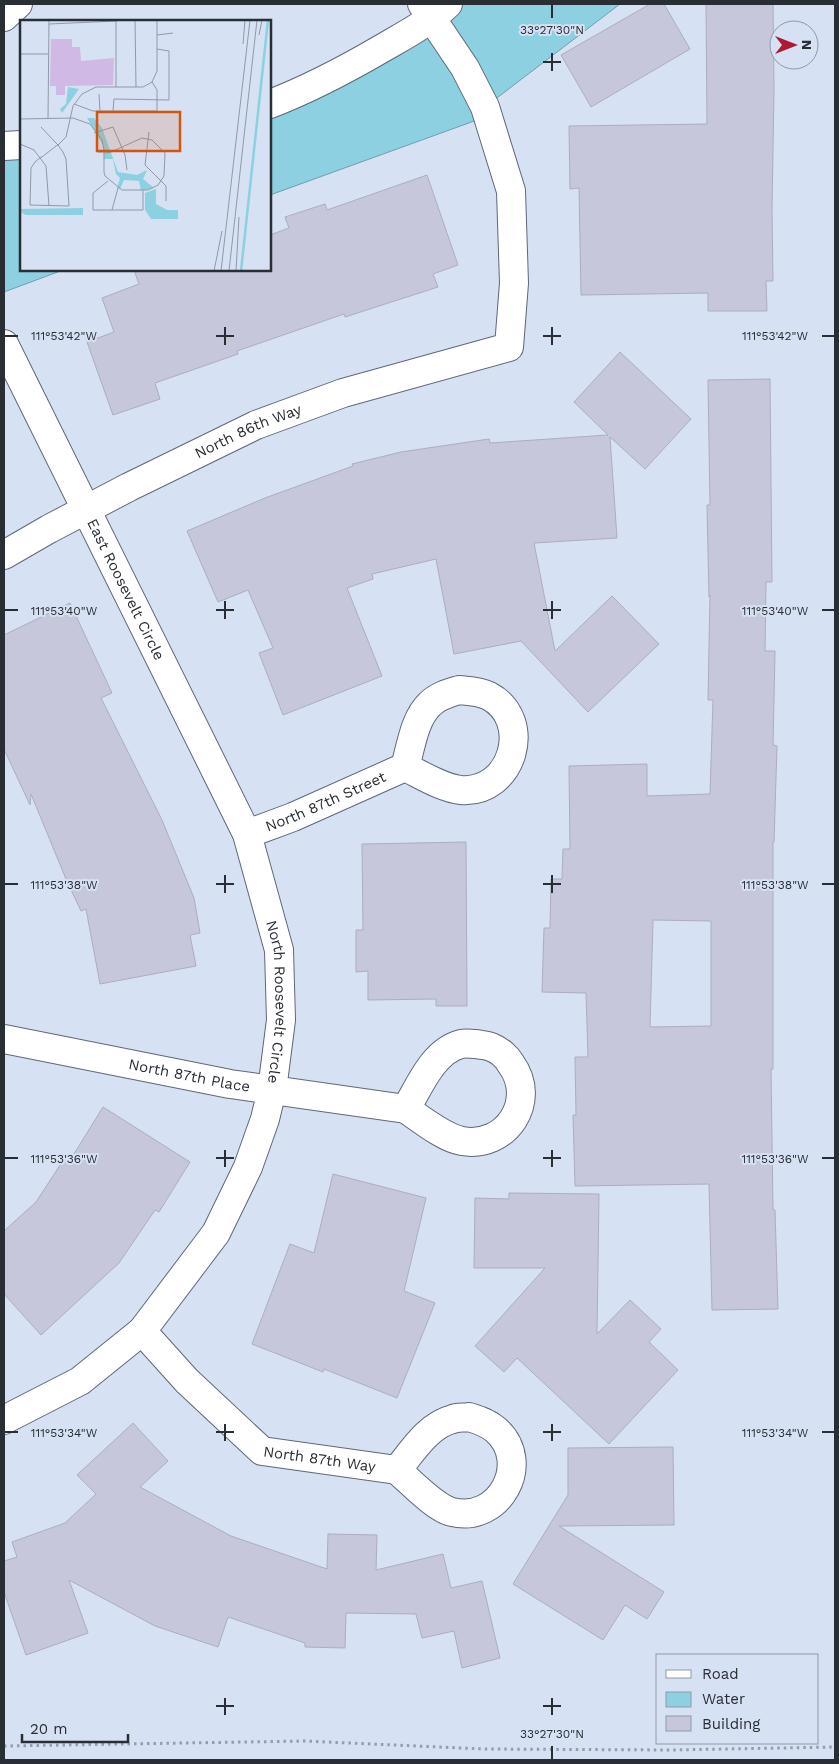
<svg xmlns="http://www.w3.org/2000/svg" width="839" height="1764" viewBox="0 0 839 1764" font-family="'Work Sans',sans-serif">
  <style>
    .water { fill: #8dd0e1; stroke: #6f9fad }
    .building { fill: #c6c7db; stroke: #adadc1; fill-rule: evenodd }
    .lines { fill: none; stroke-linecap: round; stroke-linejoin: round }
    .minor-casing { stroke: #5f6879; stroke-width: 30 }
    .path { stroke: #959dab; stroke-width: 3; stroke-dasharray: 2.5 4; stroke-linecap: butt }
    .minor { stroke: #fff; stroke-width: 28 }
    .ticks { fill: none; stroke: #292d34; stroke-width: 2 }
    .labels { text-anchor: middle; stroke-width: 4; stroke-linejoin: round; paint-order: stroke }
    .street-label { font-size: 15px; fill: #292d34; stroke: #d6e1f3 }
    .inset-river { fill: none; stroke: #8dd0e1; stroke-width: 2.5 }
    .inset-road { fill: none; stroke: #9199a7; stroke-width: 1 }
    .view { fill: #d55510; fill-opacity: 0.15; stroke: #d55510; stroke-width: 2.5 }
    .inset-edge { fill: none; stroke: #292d34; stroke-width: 2.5 }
    .ticks-label { font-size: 12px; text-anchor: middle; fill: #292d34; stroke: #d6e1f3; stroke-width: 4; stroke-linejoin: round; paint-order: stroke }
  </style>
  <rect width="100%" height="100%" fill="#d6e1f3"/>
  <g class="water">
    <path d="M 448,4 L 620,4 L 485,107 L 488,116 L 270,195 L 270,104 Z"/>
    <path d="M 21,145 L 21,270 L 63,270 L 4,292 L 4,146 Z"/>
  </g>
  <g class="building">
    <path d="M 650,4 L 664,4 L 690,49 L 591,107 L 561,55 Z"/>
    <path d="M 706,4 L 773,4 L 774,89 L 772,210 L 773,281 L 766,281 L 767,311 L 708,311 L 708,293 L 581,295 L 579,188 L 570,189 L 569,126 L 707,124 Z"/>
    <path d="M 427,175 L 458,265 L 433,274 L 438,287 L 345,317 L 344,314 L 237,351 L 238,354 L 155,383 L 160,399 L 113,415 L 87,342 L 114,332 L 102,298 L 139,284 L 134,270 L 270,270 L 270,235 L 289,228 L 285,217 L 325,204 L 327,210 Z"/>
    <path d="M 620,352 L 691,419 L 645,469 L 610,437 L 617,538 L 534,543 L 555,651 L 612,596 L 659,644 L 588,712 L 521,641 L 454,654 L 436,559 L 372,574 L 373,579 L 347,588 L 382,676 L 283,715 L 259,653 L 273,648 L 248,590 L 218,602 L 187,531 L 265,498 L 353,466 L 352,464 L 401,452 L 489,439 L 490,443 L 608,435 L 574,402 Z"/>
    <path d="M 770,379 L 772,582 L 766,582 L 765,651 L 775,651 L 773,745 L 777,746 L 774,842 L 773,842 L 773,1069 L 771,1069 L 773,1210 L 775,1210 L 778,1309 L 712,1310 L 709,1184 L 575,1186 L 573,1115 L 576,1115 L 575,1057 L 588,1057 L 586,993 L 542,992 L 544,928 L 550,928 L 551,879 L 562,879 L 563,849 L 570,849 L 569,766 L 647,764 L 647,796 L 710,794 L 713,700 L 708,700 L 710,595 L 709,597 L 707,505 L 710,505 L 708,380 ZM 653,920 L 711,921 L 711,1026 L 650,1027 Z"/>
    <path d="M 70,603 L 112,693 L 101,698 L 162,820 L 194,898 L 200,933 L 190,935 L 196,966 L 100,984 L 86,909 L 81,911 L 66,879 L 31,794 L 30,805 L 4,749 L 4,635 Z"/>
    <path d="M 466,842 L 467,1006 L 436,1006 L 436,999 L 368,1000 L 368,971 L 356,972 L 356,930 L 363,930 L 362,844 Z"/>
    <path d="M 103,1107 L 190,1162 L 159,1212 L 155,1210 L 119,1263 L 41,1335 L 4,1294 L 4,1231 L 36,1202 L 64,1159 L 69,1162 Z"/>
    <path d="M 333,1174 L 426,1198 L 404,1291 L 435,1303 L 397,1398 L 324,1369 L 323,1372 L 252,1344 L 290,1244 L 314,1253 Z"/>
    <path d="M 509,1193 L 599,1194 L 597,1334 L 630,1300 L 661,1329 L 649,1342 L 678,1370 L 609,1444 L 517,1358 L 504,1372 L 475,1346 L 545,1268 L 474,1268 L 475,1198 L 509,1199 Z"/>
    <path d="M 133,1423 L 168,1461 L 140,1487 L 231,1536 L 327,1569 L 328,1534 L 377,1535 L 376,1570 L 443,1554 L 451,1588 L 482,1581 L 500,1658 L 462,1668 L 454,1631 L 422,1638 L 416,1614 L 346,1613 L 345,1648 L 305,1647 L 305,1643 L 228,1617 L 218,1647 L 155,1626 L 69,1580 L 88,1633 L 26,1655 L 4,1592 L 4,1561 L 17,1557 L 12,1542 L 65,1523 L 96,1494 L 77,1475 Z"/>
    <path d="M 673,1447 L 674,1525 L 559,1526 L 664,1592 L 647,1619 L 625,1605 L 603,1640 L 513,1584 L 568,1495 L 568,1448 Z"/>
  </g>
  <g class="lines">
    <g class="minor-casing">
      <g id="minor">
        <path d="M 4,17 L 18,4"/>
        <path d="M 270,104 C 309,89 345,70 381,49 C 405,35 427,24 448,4"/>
        <path d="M 4,146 L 21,145"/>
        <path id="s1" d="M 4,344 L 247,834 L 279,950 L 281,1020 L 272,1090 L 265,1119 L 248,1167 L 216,1233 L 142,1331 L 80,1381 L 4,1420"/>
        <path id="s2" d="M 4,555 L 49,529 L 129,487 L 256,425 L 343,393 L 509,347 L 514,283 L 511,191 L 485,107 L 465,68 L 422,4"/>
        <path d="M 459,690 C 469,691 479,691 489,696 C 534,720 513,794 461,790 C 442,788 422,775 405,767 C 411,747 414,719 430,704 C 438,696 449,693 459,690 Z"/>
        <path id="s3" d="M 247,834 L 293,817 L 405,767"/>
        <path id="s4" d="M 4,1039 L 230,1084 L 406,1109"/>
        <path d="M 476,1044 C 481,1045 487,1045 491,1047 C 499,1050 507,1057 511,1064 C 538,1101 506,1149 462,1141 C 444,1138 421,1119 406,1109 C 419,1087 433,1051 461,1044 C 466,1043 471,1044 476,1044 Z"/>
        <path id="s5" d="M 142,1331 L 187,1381 L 262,1451 L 397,1470"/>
        <path d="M 469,1417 C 479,1420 488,1423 496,1430 C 533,1463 499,1524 452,1512 C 435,1508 411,1482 397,1470 C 412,1452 428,1425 453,1419 C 458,1417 464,1418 469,1417 Z"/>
      </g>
    </g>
    <path class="path" d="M 4,1746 L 304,1741 L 484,1749 L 671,1750 L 835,1747"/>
    <use href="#minor" class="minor"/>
  </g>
  <path class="ticks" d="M 552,5 L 552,18M 552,53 L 552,71M 543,62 L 561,62M 225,327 L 225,345M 552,327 L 552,345M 5,336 L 18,336M 216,336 L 234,336M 543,336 L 561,336M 822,336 L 834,336M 225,601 L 225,619M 552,601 L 552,619M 5,610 L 18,610M 216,610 L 234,610M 543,610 L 561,610M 822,610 L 834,610M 225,875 L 225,893M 552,875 L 552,893M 5,884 L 18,884M 216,884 L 234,884M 543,884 L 561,884M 822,884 L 834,884M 225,1150 L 225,1167M 552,1150 L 552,1167M 5,1158 L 18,1158M 216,1158 L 234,1158M 543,1158 L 561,1158M 822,1158 L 834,1158M 225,1424 L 225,1441M 552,1424 L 552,1441M 5,1432 L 18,1432M 216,1432 L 234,1432M 543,1432 L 561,1432M 822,1432 L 834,1432M 225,1698 L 225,1715M 552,1698 L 552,1715M 216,1706 L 234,1706M 543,1706 L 561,1706M 552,1746 L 552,1759"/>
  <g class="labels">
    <g class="street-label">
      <text dy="5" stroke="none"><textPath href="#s2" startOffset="274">North 86th Way</textPath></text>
      <text dy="5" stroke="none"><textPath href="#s1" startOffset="274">East Roosevelt Circle</textPath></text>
      <text dy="5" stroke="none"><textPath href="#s3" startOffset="85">North 87th Street</textPath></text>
      <text dy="5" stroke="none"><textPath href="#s1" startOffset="719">North Roosevelt Circle</textPath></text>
      <text dy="5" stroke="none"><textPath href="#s4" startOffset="189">North 87th Place</textPath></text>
      <text dy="5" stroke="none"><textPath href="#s5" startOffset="228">North 87th Way</textPath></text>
    </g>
  </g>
  <g transform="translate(20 20)">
    <rect width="251" height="251" fill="#d6e1f3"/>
    <path d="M 31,19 L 52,19 L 52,27 L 60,27 L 61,41 L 94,38 L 93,65 L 45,66 L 45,75 L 36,75 L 36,66 L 30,66 Z" fill="#d1b9e6"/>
    <path d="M 48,67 L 59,69 L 42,93 L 40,89 L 46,84 ZM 67,98 L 74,98 L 82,108 L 98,152 L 117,155 L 127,150 L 123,159 L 134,168 L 121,171 L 119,161 L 104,160 L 100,169 L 97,168 L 100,158 L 96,154 L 93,139 L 84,139 L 83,125 ZM 136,169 L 136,184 L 147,190 L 158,190 L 158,199 L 131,199 L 125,190 L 125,173 ZM 63,188 L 63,195 L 6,195 L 0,192 L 0,189 Z" fill="#8dd0e1"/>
    <path class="inset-river" d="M 221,251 L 248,0"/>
    <path class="inset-road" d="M 115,0 L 116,67M 29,4 L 96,1M 137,15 L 153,13M 239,15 L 242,0M 223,24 L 225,0M 0,34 L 28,34M 96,67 L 96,0M 79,74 L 80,91M 54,84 L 73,91 L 137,91 L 137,70 L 132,62M 93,91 L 94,79 L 149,80 L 149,31 L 137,29M 0,99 L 53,98 L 70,104 L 82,120 L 84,130 L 84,152 L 85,156 L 102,170 L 128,170 L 138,165 L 144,156 L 145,133 L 132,120 L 122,118 L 91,132 L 86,133 L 84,132 L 78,132M 28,99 L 29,0M 21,107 L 35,122 L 39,126 L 40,128 L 43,132 L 46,139 L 49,186 L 10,185 L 11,148 L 15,142 L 21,137 L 22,137 L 36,126 L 38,125 L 46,117 L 53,86 L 62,74 L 76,67 L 123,67 L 132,62 L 137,51 L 137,0M 129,112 L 125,145 L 146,166 L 146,181M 74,113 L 93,107 L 105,135 L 107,150M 0,124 L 14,130 L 26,146 L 29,186M 88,161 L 73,173 L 73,190 L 123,190 L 123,171M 92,190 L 98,168M 194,251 L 202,211M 201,251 L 230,0M 209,251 L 237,0M 216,251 L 219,197"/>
    <path class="view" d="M 77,92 L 160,92 L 160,131 L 77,131 Z"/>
    <rect width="251" height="251" class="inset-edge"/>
  </g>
  <g class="ticks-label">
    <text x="552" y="34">33°27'30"N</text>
    <text x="775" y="340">111°53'42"W</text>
    <text x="64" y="340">111°53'42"W</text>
    <text x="775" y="615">111°53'40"W</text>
    <text x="64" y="615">111°53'40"W</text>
    <text x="64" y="889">111°53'38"W</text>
    <text x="775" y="889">111°53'38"W</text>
    <text x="775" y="1163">111°53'36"W</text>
    <text x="64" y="1163">111°53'36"W</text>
    <text x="775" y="1437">111°53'34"W</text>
    <text x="64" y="1437">111°53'34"W</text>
    <text x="552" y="1738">33°27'30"N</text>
  </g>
  <rect width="839" height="1764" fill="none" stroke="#292d34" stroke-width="10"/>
  <rect x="656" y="1654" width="162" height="90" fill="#d6e1f3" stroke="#9199a7"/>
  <rect x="666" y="1670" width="25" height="8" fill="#ffffff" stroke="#9199a7"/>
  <text x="702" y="1679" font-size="15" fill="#292d34">Road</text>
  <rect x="666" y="1692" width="25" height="15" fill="#8dd0e1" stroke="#9199a7"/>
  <text x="702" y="1704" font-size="15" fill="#292d34">Water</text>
  <rect x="666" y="1716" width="25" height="15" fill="#c6c7db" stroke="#9199a7"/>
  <text x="702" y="1729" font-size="15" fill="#292d34">Building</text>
  <g transform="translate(794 45) rotate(90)"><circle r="24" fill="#d6e1f3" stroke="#9199a7"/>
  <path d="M0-4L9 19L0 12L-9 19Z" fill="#ad1932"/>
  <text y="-8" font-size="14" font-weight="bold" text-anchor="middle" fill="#292d34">N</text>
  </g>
  <path d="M22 1734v8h106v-8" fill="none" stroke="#292d34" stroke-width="2.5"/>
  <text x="30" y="1734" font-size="15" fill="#292d34" stroke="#d6e1f3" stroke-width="4" paint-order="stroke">20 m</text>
</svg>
